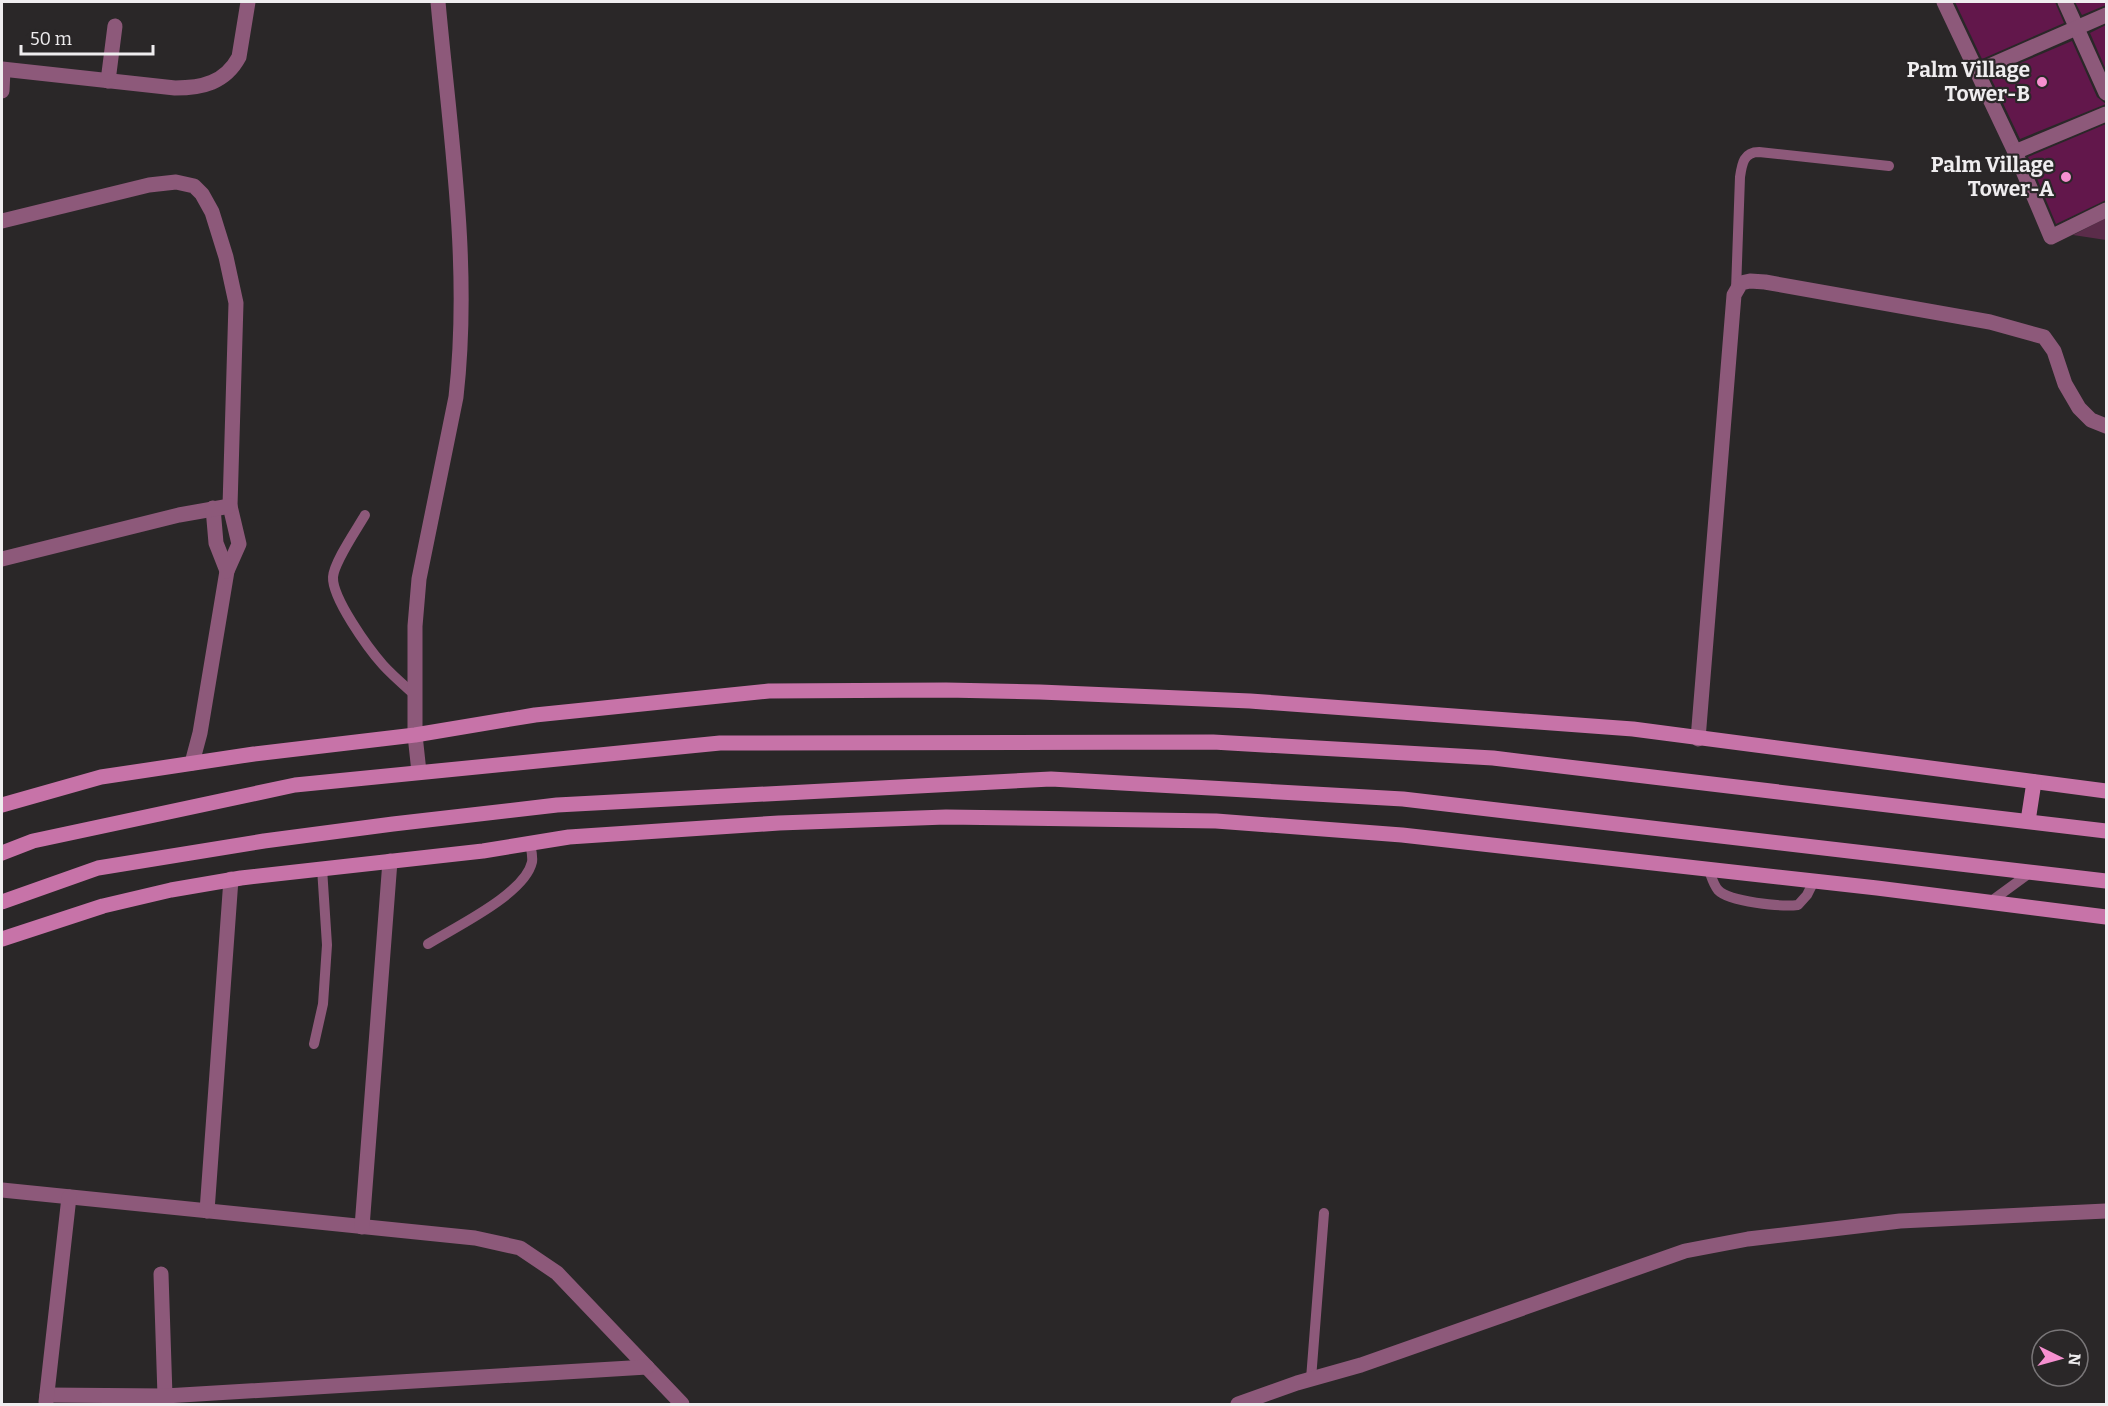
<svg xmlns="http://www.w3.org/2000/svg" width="2108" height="1406" viewBox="0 0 2108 1406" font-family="Bitter,serif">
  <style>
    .green { fill: #5b2c4a }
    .building { fill: #62174b }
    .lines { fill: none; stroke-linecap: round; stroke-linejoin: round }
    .lane { stroke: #8d597a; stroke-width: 10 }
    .street { stroke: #8d597a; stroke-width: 15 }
    .secondary { stroke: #c773a8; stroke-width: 15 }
    .poi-dot { fill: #f690d0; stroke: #2a2728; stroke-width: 2 }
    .labels { text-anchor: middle; stroke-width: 4.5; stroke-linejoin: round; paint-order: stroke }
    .poi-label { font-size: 21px; font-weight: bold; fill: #efedef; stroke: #2a2728; text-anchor: end }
  </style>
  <rect width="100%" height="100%" fill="#2a2728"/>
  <path class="green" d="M 2106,218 L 2106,240 L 2073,235 Z"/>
  <g class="building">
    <path d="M 1955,2 L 2055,2 L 2064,23 L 1982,59 Z"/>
    <path d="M 2075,2 L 2106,2 L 2106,5 L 2082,15 Z"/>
    <path d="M 2106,25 L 2106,70 L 2090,33 Z"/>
    <path d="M 2072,41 L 2097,97 L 2106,104 L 2020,139 L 1990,76 Z"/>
    <path d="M 2106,124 L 2106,200 L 2056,224 L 2028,157 Z"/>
  </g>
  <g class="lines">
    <g class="lane">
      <path d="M 1736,290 L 1740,177 C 1742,163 1744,152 1759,152 L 1889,166"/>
      <path d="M 365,515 C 357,529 334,562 333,577 C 332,598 368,648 383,665 C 393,676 405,686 416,696"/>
      <path d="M 1708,868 C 1711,875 1713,884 1718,890 C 1729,902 1782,907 1798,905 L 1807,895 L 1814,881"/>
      <path d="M 1990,902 L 2031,872"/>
      <path d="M 428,944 C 455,927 525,894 532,862 C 533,856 531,849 530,843"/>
      <path d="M 314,1044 L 323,1004 L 327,945 L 322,868"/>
      <path d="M 1311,1379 L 1324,1213"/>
    </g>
    <g class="street">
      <path d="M 1944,2 L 2015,152 L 2051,237 L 2106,210"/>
      <path d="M 2065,2 L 2106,93"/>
      <path d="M 2,69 L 175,88 C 202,88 225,83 239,57 L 248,2"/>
      <path d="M 1978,71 L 2106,15"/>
      <path d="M 108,81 L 115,26"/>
      <path d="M 2,91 L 3,70"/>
      <path d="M 2015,152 L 2106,114"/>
      <path d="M 2,221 L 149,185 L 176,182 L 194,186 L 202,194 L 212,212 L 226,257 L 236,303 L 230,506 L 239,544 L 227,571 L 200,733 L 192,763"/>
      <path d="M 213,508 L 216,543 L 227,571"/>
      <path d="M 2,559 L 179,515 L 230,506"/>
      <path d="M 1698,739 L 1734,295 L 1741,283 L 1750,281 L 1765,282 L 1990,322 L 2044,337 L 2054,351 L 2065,384 L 2079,408 L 2091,420 L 2106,426"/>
      <path d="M 419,772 L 415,735 L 415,626 L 419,579 L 456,397 C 471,265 450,133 438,2"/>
      <path d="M 2,1190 L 475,1238 L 520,1248 L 557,1273 L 682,1404"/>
      <path d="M 207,1211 L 231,879"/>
      <path d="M 362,1227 L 390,861"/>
      <path d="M 161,1274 L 165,1396"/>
      <path d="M 47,1395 L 165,1396 L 647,1367"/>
      <path d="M 46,1402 L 69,1197"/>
      <path d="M 1238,1404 L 1297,1383 L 1361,1365 L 1685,1251 L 1748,1239 L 1900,1221 L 2106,1211"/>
    </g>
    <g class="secondary">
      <path d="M 2,805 L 101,777 L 254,754 L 415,735 L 535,715 L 769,691 L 946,690 L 1040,692 L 1250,701 L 1633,729 L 2106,791"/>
      <path d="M 2028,821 L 2034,782"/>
      <path d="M 2,853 L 33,841 L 295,785 L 720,743 L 1213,742 L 1493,758 L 2106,831"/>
      <path d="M 2,902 L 98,868 L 264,841 L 393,824 L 557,805 L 1051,779 L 1403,799 L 2106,881"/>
      <path d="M 2,939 L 103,906 L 171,890 L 241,878 L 483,851 L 569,837 L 779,823 L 946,817 L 1216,821 L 1402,835 L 1877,888 L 2106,917"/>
    </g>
  </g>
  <g class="poi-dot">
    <circle cx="2042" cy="82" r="6"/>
    <circle cx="2066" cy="177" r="6"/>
  </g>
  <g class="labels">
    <g class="poi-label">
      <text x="2030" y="77">Palm Village<tspan x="2030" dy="24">Tower-B</tspan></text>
      <text x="2054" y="172">Palm Village<tspan x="2054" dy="24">Tower-A</tspan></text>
    </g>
  </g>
  <rect width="2108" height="1406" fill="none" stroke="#efedef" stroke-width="6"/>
  <g transform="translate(2060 1358) rotate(95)"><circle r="28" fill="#2a2728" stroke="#797678" stroke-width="1.5"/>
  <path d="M0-4.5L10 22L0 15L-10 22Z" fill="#f690d0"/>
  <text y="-9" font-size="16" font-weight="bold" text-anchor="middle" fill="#efedef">N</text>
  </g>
  <path d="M21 45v9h132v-9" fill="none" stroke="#efedef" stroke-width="3"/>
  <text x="30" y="45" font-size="18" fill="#efedef" stroke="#2a2728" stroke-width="4.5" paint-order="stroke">50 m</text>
</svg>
